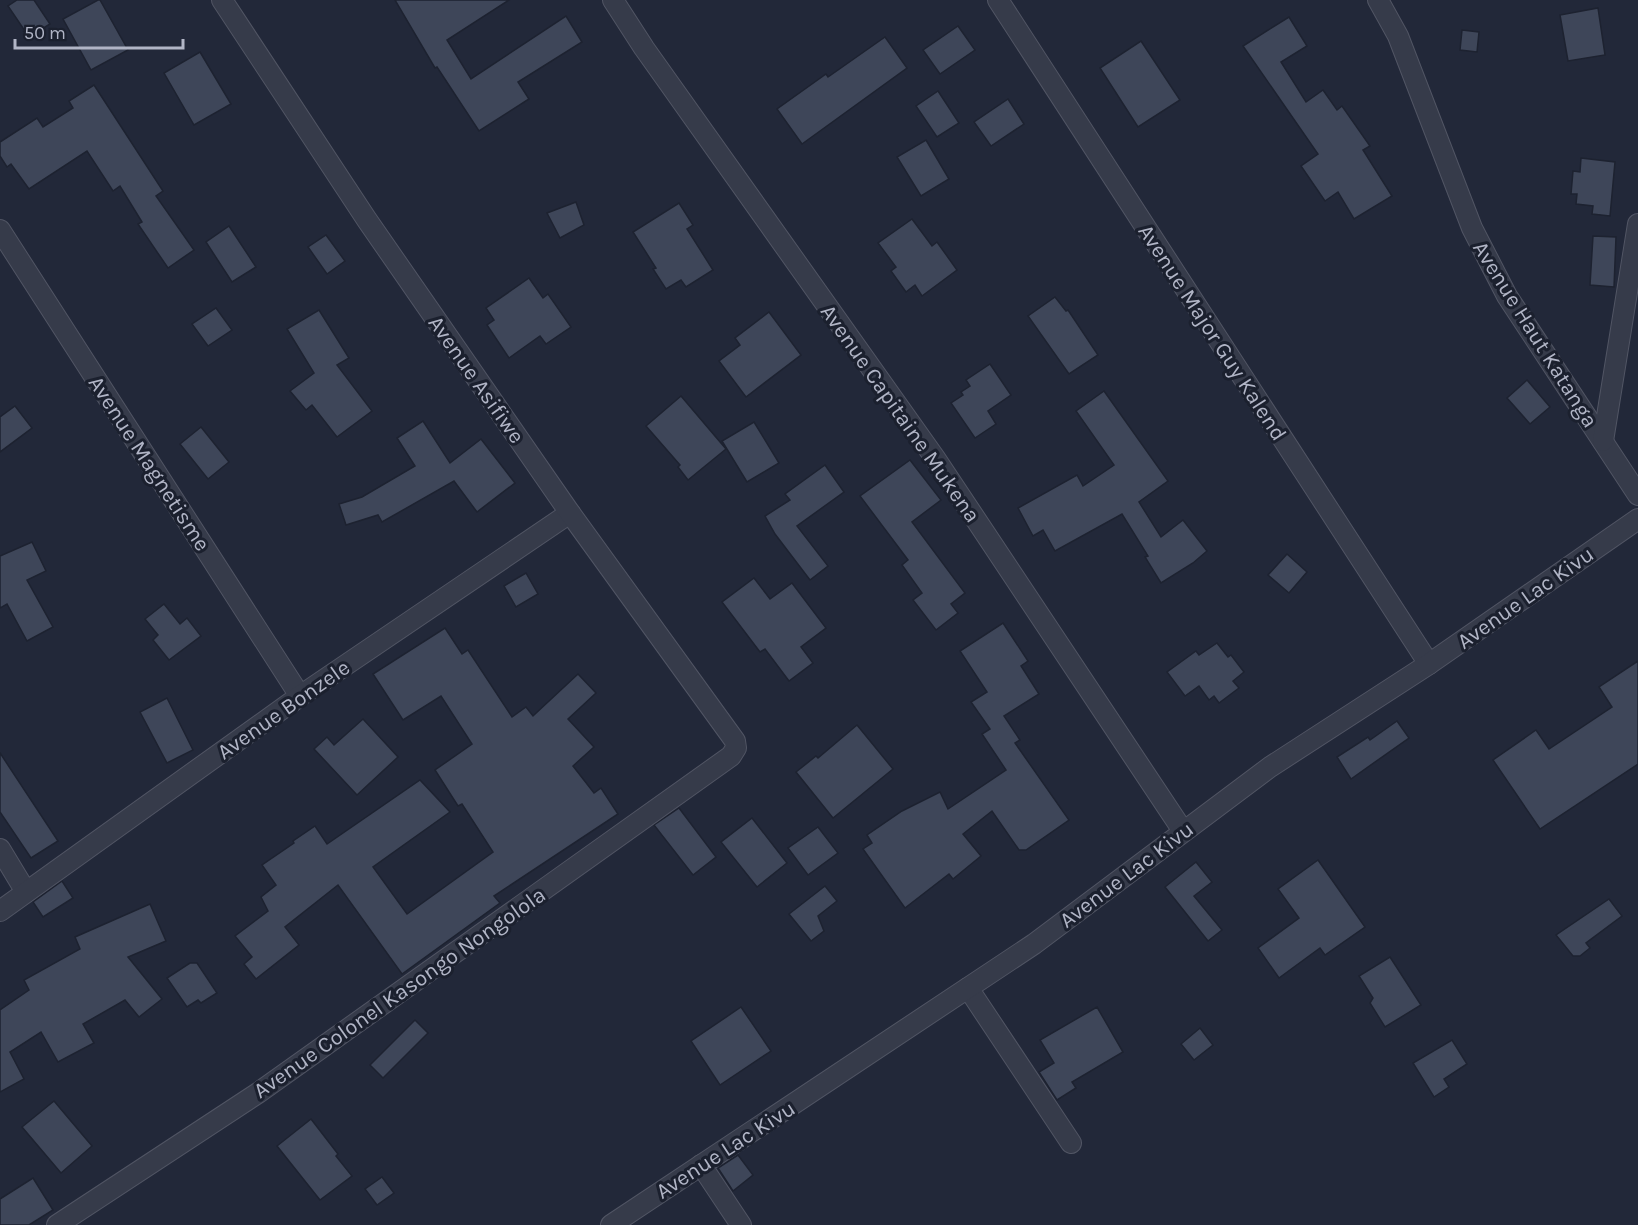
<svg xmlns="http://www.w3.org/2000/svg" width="1638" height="1225" viewBox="0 0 1638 1225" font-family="Karla,sans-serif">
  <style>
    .building { fill: #3e4659; stroke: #1d2230; stroke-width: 1.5 }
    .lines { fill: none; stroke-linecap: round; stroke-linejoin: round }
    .street-casing { stroke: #515564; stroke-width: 22 }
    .street { stroke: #363b4a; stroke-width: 20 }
    .labels { text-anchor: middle; stroke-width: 6; stroke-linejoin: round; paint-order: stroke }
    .street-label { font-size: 22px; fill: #b1b5c6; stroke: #1b202e }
  </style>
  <rect width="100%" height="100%" fill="#222839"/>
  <g class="building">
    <path d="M 17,0 L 34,0 L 50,24 L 29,37 L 8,6 Z"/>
    <path d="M 98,0 L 100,0 L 128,50 L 91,70 L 63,19 Z"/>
    <path d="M 395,0 L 509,0 L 447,40 L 471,79 L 566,16 L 582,42 L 518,82 L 529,99 L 479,131 L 437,67 L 435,68 Z"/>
    <path d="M 1598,8 L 1605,55 L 1568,61 L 1560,15 Z"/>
    <path d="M 1289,17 L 1307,46 L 1281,62 L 1306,102 L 1323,90 L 1337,110 L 1342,106 L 1370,146 L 1363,150 L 1392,196 L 1354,219 L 1338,192 L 1325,201 L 1301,166 L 1318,154 L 1243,46 Z"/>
    <path d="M 958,26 L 975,50 L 940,74 L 923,50 Z"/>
    <path d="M 1462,30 L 1479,32 L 1477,52 L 1460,50 Z"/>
    <path d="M 885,37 L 907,68 L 802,144 L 777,109 L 826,74 L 828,77 Z"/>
    <path d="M 1141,41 L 1180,100 L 1138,127 L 1100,68 Z"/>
    <path d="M 200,52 L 231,104 L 194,125 L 164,73 Z"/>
    <path d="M 94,85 L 163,191 L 156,196 L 194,250 L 168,268 L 138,224 L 142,222 L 120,186 L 113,191 L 87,151 L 29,189 L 11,164 L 7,167 L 0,156 L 0,142 L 37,118 L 43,127 L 73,108 L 69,101 Z"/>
    <path d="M 938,91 L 959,123 L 937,137 L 916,106 Z"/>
    <path d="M 1008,99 L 1024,124 L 991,146 L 974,122 Z"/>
    <path d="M 926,140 L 949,179 L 921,196 L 897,157 Z"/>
    <path d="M 1581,158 L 1615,162 L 1610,216 L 1592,214 L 1593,206 L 1576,204 L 1577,194 L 1571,194 L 1573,171 L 1580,172 Z"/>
    <path d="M 576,202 L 584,225 L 560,238 L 547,213 Z"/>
    <path d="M 679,203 L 693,225 L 687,229 L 713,270 L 686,287 L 681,280 L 666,289 L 653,269 L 656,268 L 633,232 Z"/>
    <path d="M 912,219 L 932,246 L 937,242 L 957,270 L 922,296 L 915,285 L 906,292 L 891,271 L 896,267 L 878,243 Z"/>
    <path d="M 229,226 L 256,267 L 232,282 L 206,242 Z"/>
    <path d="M 326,235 L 345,261 L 327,274 L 308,247 Z"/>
    <path d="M 1593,236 L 1616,237 L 1614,287 L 1590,285 Z"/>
    <path d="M 529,278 L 543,298 L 548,294 L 571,327 L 546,344 L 540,336 L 509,358 L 487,325 L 494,320 L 486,308 Z"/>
    <path d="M 1055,297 L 1066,311 L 1068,310 L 1098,355 L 1069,374 L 1028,316 Z"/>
    <path d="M 216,308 L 232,330 L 208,346 L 192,324 Z"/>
    <path d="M 319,310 L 349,358 L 337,365 L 372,411 L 337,437 L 312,405 L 306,410 L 290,391 L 314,373 L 287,329 Z"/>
    <path d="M 769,312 L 801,355 L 746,397 L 719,361 L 740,345 L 735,338 Z"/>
    <path d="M 990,364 L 1011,395 L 988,411 L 996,424 L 975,438 L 951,403 L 963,395 L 961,392 L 970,386 L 966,380 Z"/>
    <path d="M 1527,380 L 1550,407 L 1530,424 L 1507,398 Z"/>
    <path d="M 1104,391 L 1168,481 L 1139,502 L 1161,537 L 1183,520 L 1207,551 L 1193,563 L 1161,583 L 1145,557 L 1148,556 L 1122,514 L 1055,551 L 1043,530 L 1033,536 L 1018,508 L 1077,475 L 1083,486 L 1114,465 L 1076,411 Z"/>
    <path d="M 681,396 L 726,449 L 688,480 L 678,467 L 680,465 L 646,426 Z"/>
    <path d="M 15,406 L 32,428 L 0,452 L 0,417 Z"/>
    <path d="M 423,421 L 450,463 L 481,439 L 515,483 L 477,512 L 454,481 L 382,522 L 378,515 L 346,525 L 339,504 L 362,497 L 415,466 L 397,438 Z"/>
    <path d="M 754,422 L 779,463 L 747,482 L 722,441 Z"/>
    <path d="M 201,427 L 229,462 L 208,479 L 180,444 Z"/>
    <path d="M 910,460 L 941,500 L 912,522 L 965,593 L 951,604 L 958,613 L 936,630 L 913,600 L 922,593 L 902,565 L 908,560 L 860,496 Z"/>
    <path d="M 825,465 L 844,492 L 797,526 L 828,566 L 810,580 L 775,534 L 765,516 L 790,500 L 785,494 Z"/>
    <path d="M 32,542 L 46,571 L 27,580 L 53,627 L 27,641 L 7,604 L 0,608 L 0,556 Z"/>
    <path d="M 1287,554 L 1307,572 L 1289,593 L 1268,575 Z"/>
    <path d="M 526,573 L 538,594 L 516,607 L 504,586 Z"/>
    <path d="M 754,578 L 770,599 L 792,583 L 826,628 L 801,647 L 813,663 L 789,681 L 765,649 L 760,652 L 722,602 Z"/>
    <path d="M 164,604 L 180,624 L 187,618 L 201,636 L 169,660 L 153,640 L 158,635 L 145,619 Z"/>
    <path d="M 1003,623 L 1028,661 L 1021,666 L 1039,694 L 1004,716 L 1020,740 L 1015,743 L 1069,820 L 1026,850 L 1019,850 L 992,811 L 963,834 L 981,856 L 953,879 L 949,874 L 905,908 L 863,849 L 872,843 L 867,835 L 902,811 L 940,792 L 948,809 L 1006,770 L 982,734 L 990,729 L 971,702 L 987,692 L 960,651 Z"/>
    <path d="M 445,628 L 462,654 L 468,650 L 512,717 L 526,707 L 533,716 L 578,674 L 596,693 L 568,719 L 594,747 L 573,766 L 594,793 L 601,788 L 618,814 L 494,896 L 500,903 L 402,974 L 338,885 L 285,927 L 299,945 L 256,979 L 244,964 L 252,957 L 235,936 L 268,911 L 261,897 L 276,885 L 262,865 L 294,843 L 293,841 L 315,826 L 327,844 L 420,780 L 450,812 L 373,867 L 407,914 L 493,852 L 462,804 L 458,806 L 435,770 L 472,744 L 441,696 L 403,720 L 373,674 Z"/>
    <path d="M 1217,643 L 1228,657 L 1231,655 L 1244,672 L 1233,681 L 1239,688 L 1219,703 L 1214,696 L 1209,700 L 1199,686 L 1185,696 L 1167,672 L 1196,651 L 1199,655 Z"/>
    <path d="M 1638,661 L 1638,764 L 1540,829 L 1493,760 L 1536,730 L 1549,749 L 1612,707 L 1599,687 Z"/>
    <path d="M 167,698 L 193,750 L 167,763 L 140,712 Z"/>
    <path d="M 363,719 L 398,757 L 357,795 L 314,749 L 327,737 L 334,745 Z"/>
    <path d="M 1397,721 L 1409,738 L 1351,779 L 1337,757 L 1368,737 L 1370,740 Z"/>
    <path d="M 857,725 L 893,769 L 833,818 L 796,772 L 816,756 L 818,758 Z"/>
    <path d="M 0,753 L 58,841 L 31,858 L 0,812 Z"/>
    <path d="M 679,808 L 716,857 L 693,875 L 654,825 Z"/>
    <path d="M 752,818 L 787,863 L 757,887 L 721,842 Z"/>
    <path d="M 818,827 L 838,853 L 808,875 L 788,848 Z"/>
    <path d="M 1318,860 L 1365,927 L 1325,955 L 1320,948 L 1279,978 L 1258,948 L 1299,918 L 1278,889 Z"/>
    <path d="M 1196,862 L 1212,882 L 1194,896 L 1222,930 L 1208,941 L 1165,887 Z"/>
    <path d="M 62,881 L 73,898 L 43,917 L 33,902 Z"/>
    <path d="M 825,886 L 837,901 L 818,916 L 824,931 L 811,941 L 789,914 Z"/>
    <path d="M 1609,899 L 1622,916 L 1586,943 L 1590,948 L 1580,956 L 1573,956 L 1556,935 Z"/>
    <path d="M 150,904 L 166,941 L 128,957 L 162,999 L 139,1017 L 125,1000 L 83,1024 L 94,1043 L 58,1062 L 41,1032 L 10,1052 L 24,1079 L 0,1092 L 0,1010 L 29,990 L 24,980 L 80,949 L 75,937 Z"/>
    <path d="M 1390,957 L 1421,1005 L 1385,1027 L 1370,1003 L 1373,998 L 1359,976 Z"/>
    <path d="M 190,963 L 197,963 L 217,993 L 201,1003 L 198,1000 L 187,1007 L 167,978 Z"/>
    <path d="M 741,1007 L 771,1051 L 720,1085 L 691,1041 Z"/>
    <path d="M 1097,1007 L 1123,1052 L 1072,1082 L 1076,1088 L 1057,1100 L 1039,1072 L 1054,1063 L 1040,1040 Z"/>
    <path d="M 415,1020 L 428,1033 L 383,1078 L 370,1065 Z"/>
    <path d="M 1200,1028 L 1213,1045 L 1194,1060 L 1181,1044 Z"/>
    <path d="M 1452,1040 L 1467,1064 L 1444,1079 L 1449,1087 L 1434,1097 L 1413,1063 Z"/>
    <path d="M 54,1101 L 92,1146 L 61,1173 L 22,1127 Z"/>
    <path d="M 311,1119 L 338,1154 L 336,1156 L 352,1176 L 320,1200 L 277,1146 Z"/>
    <path d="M 738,1155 L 753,1175 L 733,1191 L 718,1168 Z"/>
    <path d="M 382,1177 L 394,1193 L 377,1205 L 365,1189 Z"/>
    <path d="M 33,1178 L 53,1210 L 29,1225 L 0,1225 L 0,1199 Z"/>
  </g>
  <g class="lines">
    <g class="street-casing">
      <g id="street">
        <path d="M 613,0 L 644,48 L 935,458 L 1183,831"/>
        <path d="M 998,0 L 1429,664"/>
        <path d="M 1378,0 L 1398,36 L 1472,228 L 1507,296 L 1638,495"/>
        <path d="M 0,230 L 300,696"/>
        <path d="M 1603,441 L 1638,224"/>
        <path d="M 0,849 L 26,892"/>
        <path d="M 0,911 L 300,696 L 570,513"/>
        <path d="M 968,988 L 1071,1143"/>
        <path d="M 701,1165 L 741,1225"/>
        <path d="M 57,1225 L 258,1093 L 731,756 L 736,748 L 735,741 L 570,513 L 367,220 L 222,0"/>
        <path d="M 611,1225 L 1034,944 L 1270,767 L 1429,664 L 1638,519"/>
      </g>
    </g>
    <use href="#street" class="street"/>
  </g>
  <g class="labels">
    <g class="street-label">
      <text transform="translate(1213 332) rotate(57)" y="8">Avenue Major Guy Kalend</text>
      <text transform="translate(1536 334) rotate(58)" y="8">Avenue Haut Katanga</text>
      <text transform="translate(477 379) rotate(55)" y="8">Avenue Asifiwe</text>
      <text transform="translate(901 413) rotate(55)" y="8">Avenue Capitaine Mukena</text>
      <text transform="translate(150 463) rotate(57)" y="8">Avenue Magnetisme</text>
      <text transform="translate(1525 597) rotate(-35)" y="8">Avenue Lac Kivu</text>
      <text transform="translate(283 709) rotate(-35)" y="8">Avenue Bonzele</text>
      <text transform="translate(1126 874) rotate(-37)" y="8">Avenue Lac Kivu</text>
      <text transform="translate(399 992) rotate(-35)" y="8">Avenue Colonel Kasongo Nongolola</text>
      <text transform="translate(725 1149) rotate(-33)" y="8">Avenue Lac Kivu</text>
    </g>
  </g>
  <path d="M15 39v9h168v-9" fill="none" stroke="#b1b5c6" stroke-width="3"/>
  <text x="24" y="39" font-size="18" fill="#b1b5c6" stroke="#1b202e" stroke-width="4.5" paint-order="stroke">50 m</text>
</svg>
